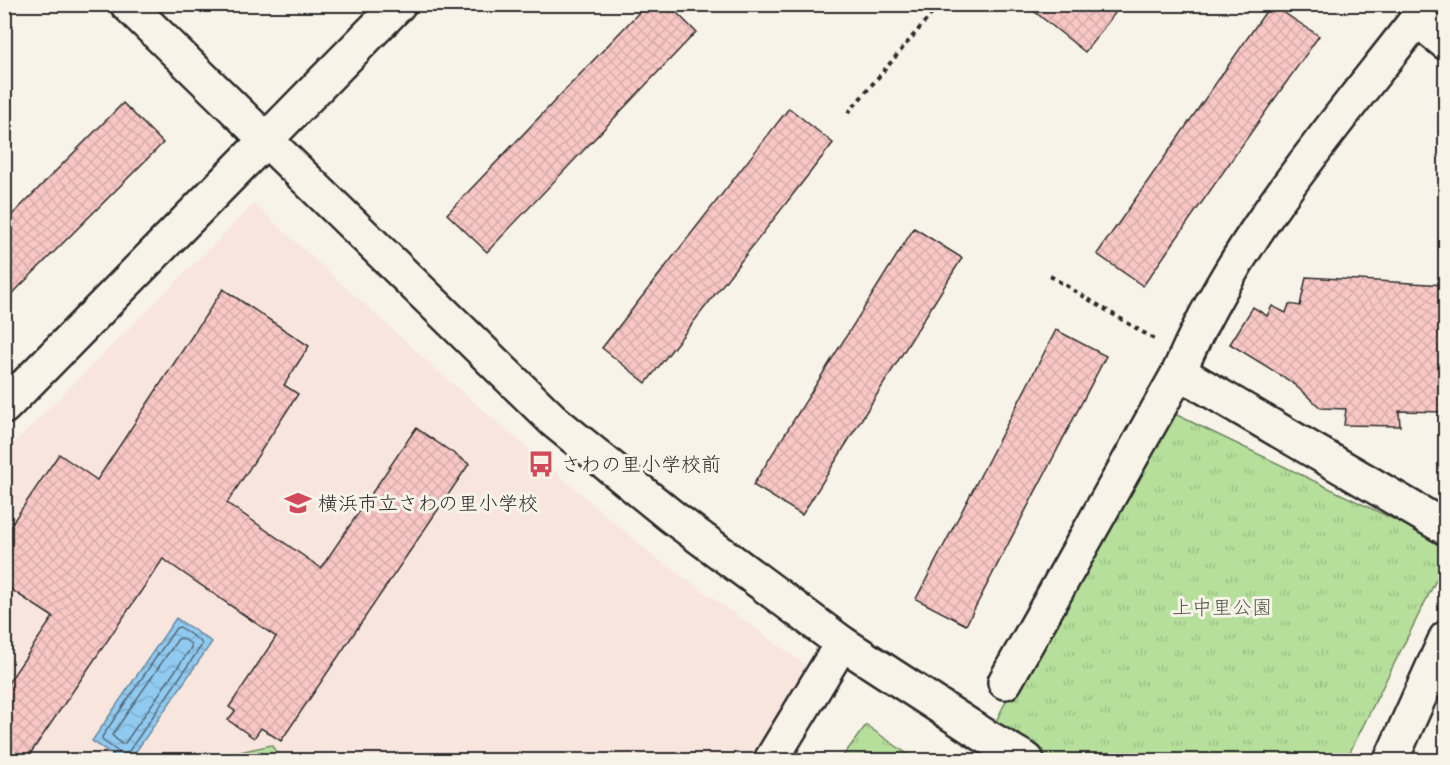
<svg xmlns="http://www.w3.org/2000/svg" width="1450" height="765" viewBox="0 0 1450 765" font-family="'Comic Neue','Klee One',sans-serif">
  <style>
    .built { fill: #f8e6de }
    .forest { fill: url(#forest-firs); stroke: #708563; stroke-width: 1.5 }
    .park { fill: url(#park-tufts); stroke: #708563; stroke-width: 1.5 }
    .water { fill: url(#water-waves); stroke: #688aa1; stroke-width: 1.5 }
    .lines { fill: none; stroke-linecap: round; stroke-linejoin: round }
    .shore { stroke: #546b7a; stroke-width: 1.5 }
    .building { fill: url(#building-cross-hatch); stroke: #2b2b2b; stroke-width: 1.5 }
    .street-casing { stroke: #2b2b2b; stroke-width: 38 }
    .secondary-casing { stroke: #2b2b2b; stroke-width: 38 }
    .path { stroke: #2b2b2b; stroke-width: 4; stroke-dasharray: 4.5 4.5; stroke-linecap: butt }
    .street { stroke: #f7f3e8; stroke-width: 33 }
    .secondary { stroke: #f7f3e8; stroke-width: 33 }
    .labels { text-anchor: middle; stroke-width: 6; stroke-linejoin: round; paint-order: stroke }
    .poi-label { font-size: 20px; fill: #2b2b2b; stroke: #f7f3e8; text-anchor: start }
    .park-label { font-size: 20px; fill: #4e5847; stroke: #f7f3e8 }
  </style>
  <defs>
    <pattern id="forest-firs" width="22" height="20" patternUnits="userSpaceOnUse" patternTransform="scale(1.5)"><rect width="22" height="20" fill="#b6df9b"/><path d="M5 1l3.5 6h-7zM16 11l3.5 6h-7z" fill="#9dc086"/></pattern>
    <pattern id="park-tufts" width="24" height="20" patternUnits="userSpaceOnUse" patternTransform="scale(1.5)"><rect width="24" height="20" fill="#b6df9b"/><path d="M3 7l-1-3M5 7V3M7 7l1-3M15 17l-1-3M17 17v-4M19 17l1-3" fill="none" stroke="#9dc086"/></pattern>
    <pattern id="water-waves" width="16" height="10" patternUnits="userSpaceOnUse" patternTransform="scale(1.5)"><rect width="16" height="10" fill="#91caf0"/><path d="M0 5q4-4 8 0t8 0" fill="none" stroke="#7daece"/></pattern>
    <pattern id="building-cross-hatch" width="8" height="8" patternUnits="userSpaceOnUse" patternTransform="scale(1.5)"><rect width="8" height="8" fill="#f9c8c6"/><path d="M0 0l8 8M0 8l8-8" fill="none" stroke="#d6acaa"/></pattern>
  </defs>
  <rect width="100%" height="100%" fill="#f7f3e8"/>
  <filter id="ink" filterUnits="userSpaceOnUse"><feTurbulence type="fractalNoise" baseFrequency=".0167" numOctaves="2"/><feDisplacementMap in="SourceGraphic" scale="12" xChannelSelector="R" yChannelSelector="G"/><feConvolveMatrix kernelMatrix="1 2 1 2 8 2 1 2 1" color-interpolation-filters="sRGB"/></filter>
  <g filter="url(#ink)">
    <path class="built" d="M 254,204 L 448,380 L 651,554 L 809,667 L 751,760 L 5,760 L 5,452 Z"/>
    <path class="forest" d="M 271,745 L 283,760 L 205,760 Z"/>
    <g class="park">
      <path d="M 1152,403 L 1445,544 L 1445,562 L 1346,760 L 977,760 Z"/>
      <path d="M 866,725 L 916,760 L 840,760 Z"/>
    </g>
    <path class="water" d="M 176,618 L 212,642 L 130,760 L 121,760 L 92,741 Z"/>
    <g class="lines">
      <g class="shore">
        <path d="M 180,627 L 201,642 L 202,645 L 127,754 L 123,755 L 103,741 L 102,737 L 176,628 Z"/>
        <path d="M 182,638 L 191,644 L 191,648 L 125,743 L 121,744 L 112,735 L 178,639 Z"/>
      </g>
    </g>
    <g class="building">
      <path d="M 647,4 L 668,4 L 696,32 L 487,252 L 447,214 Z"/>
      <path d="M 1025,4 L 1122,4 L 1085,52 Z"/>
      <path d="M 1271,4 L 1319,36 L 1143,286 L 1097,254 Z"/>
      <path d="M 123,103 L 163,143 L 4,302 L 4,223 Z"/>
      <path d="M 789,108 L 833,143 L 646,383 L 602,348 Z"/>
      <path d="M 914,228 L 962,258 L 802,515 L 753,485 Z"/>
      <path d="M 1306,277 L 1446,285 L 1444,412 L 1399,411 L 1400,426 L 1344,425 L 1346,409 L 1321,408 L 1290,381 L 1230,344 L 1253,307 L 1267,316 L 1272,306 L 1286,313 L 1289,304 L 1300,306 Z"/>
      <path d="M 223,289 L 309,346 L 284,385 L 298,394 L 227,503 L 321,568 L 416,428 L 469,464 L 281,741 L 261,728 L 254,738 L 228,720 L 235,711 L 229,707 L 276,637 L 163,559 L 26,760 L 4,760 L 4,689 L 53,617 L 4,585 L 4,535 L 59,454 L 97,480 Z"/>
      <path d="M 1056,330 L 1106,356 L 966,625 L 916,599 Z"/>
    </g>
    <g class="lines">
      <g class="street-casing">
        <g id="street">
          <path d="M 1179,372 L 1446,528"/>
          <path d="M 4,407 L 399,4"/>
          <path d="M 1005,682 L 1179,372 C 1234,241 1331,130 1417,19 L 1446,43"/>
          <path d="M 771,760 L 842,643"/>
          <path d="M 1391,760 L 1446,638"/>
        </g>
      </g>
      <g class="secondary-casing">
        <path id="secondary" d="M 127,4 L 554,421 L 671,516 L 842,643 L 982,734 L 1027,760"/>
      </g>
      <g class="path">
        <path d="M 1012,4 L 1014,4"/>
        <path d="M 848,113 L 940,4"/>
        <path d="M 1050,276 L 1154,339"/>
      </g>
      <use href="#street" class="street"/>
      <use href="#secondary" class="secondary"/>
    </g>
  </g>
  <defs>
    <g id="bus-bare" transform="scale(2.07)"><path d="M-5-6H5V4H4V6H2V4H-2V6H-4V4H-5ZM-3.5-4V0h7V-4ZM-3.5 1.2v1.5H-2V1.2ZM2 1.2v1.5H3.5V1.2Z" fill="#d1495b" stroke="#f7f3e8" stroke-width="2.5" paint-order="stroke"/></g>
    <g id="school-bare" transform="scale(2.07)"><path d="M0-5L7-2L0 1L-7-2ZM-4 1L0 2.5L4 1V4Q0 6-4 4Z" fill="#d1495b" stroke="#f7f3e8" stroke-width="2.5" paint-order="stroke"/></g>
  </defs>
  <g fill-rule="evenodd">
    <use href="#bus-bare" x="541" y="464"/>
    <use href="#school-bare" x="298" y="503"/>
  </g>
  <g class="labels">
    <g class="poi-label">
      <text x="561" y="471">さわの里小学校前</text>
      <text x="318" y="510">横浜市立さわの里小学校</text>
    </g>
    <g class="park-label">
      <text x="1222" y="614">上中里公園</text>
    </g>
  </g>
  <rect width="1450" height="765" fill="none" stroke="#f7f3e8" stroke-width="24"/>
  <rect x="12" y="12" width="1426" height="741" fill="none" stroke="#2b2b2b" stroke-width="2" filter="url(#ink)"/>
</svg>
